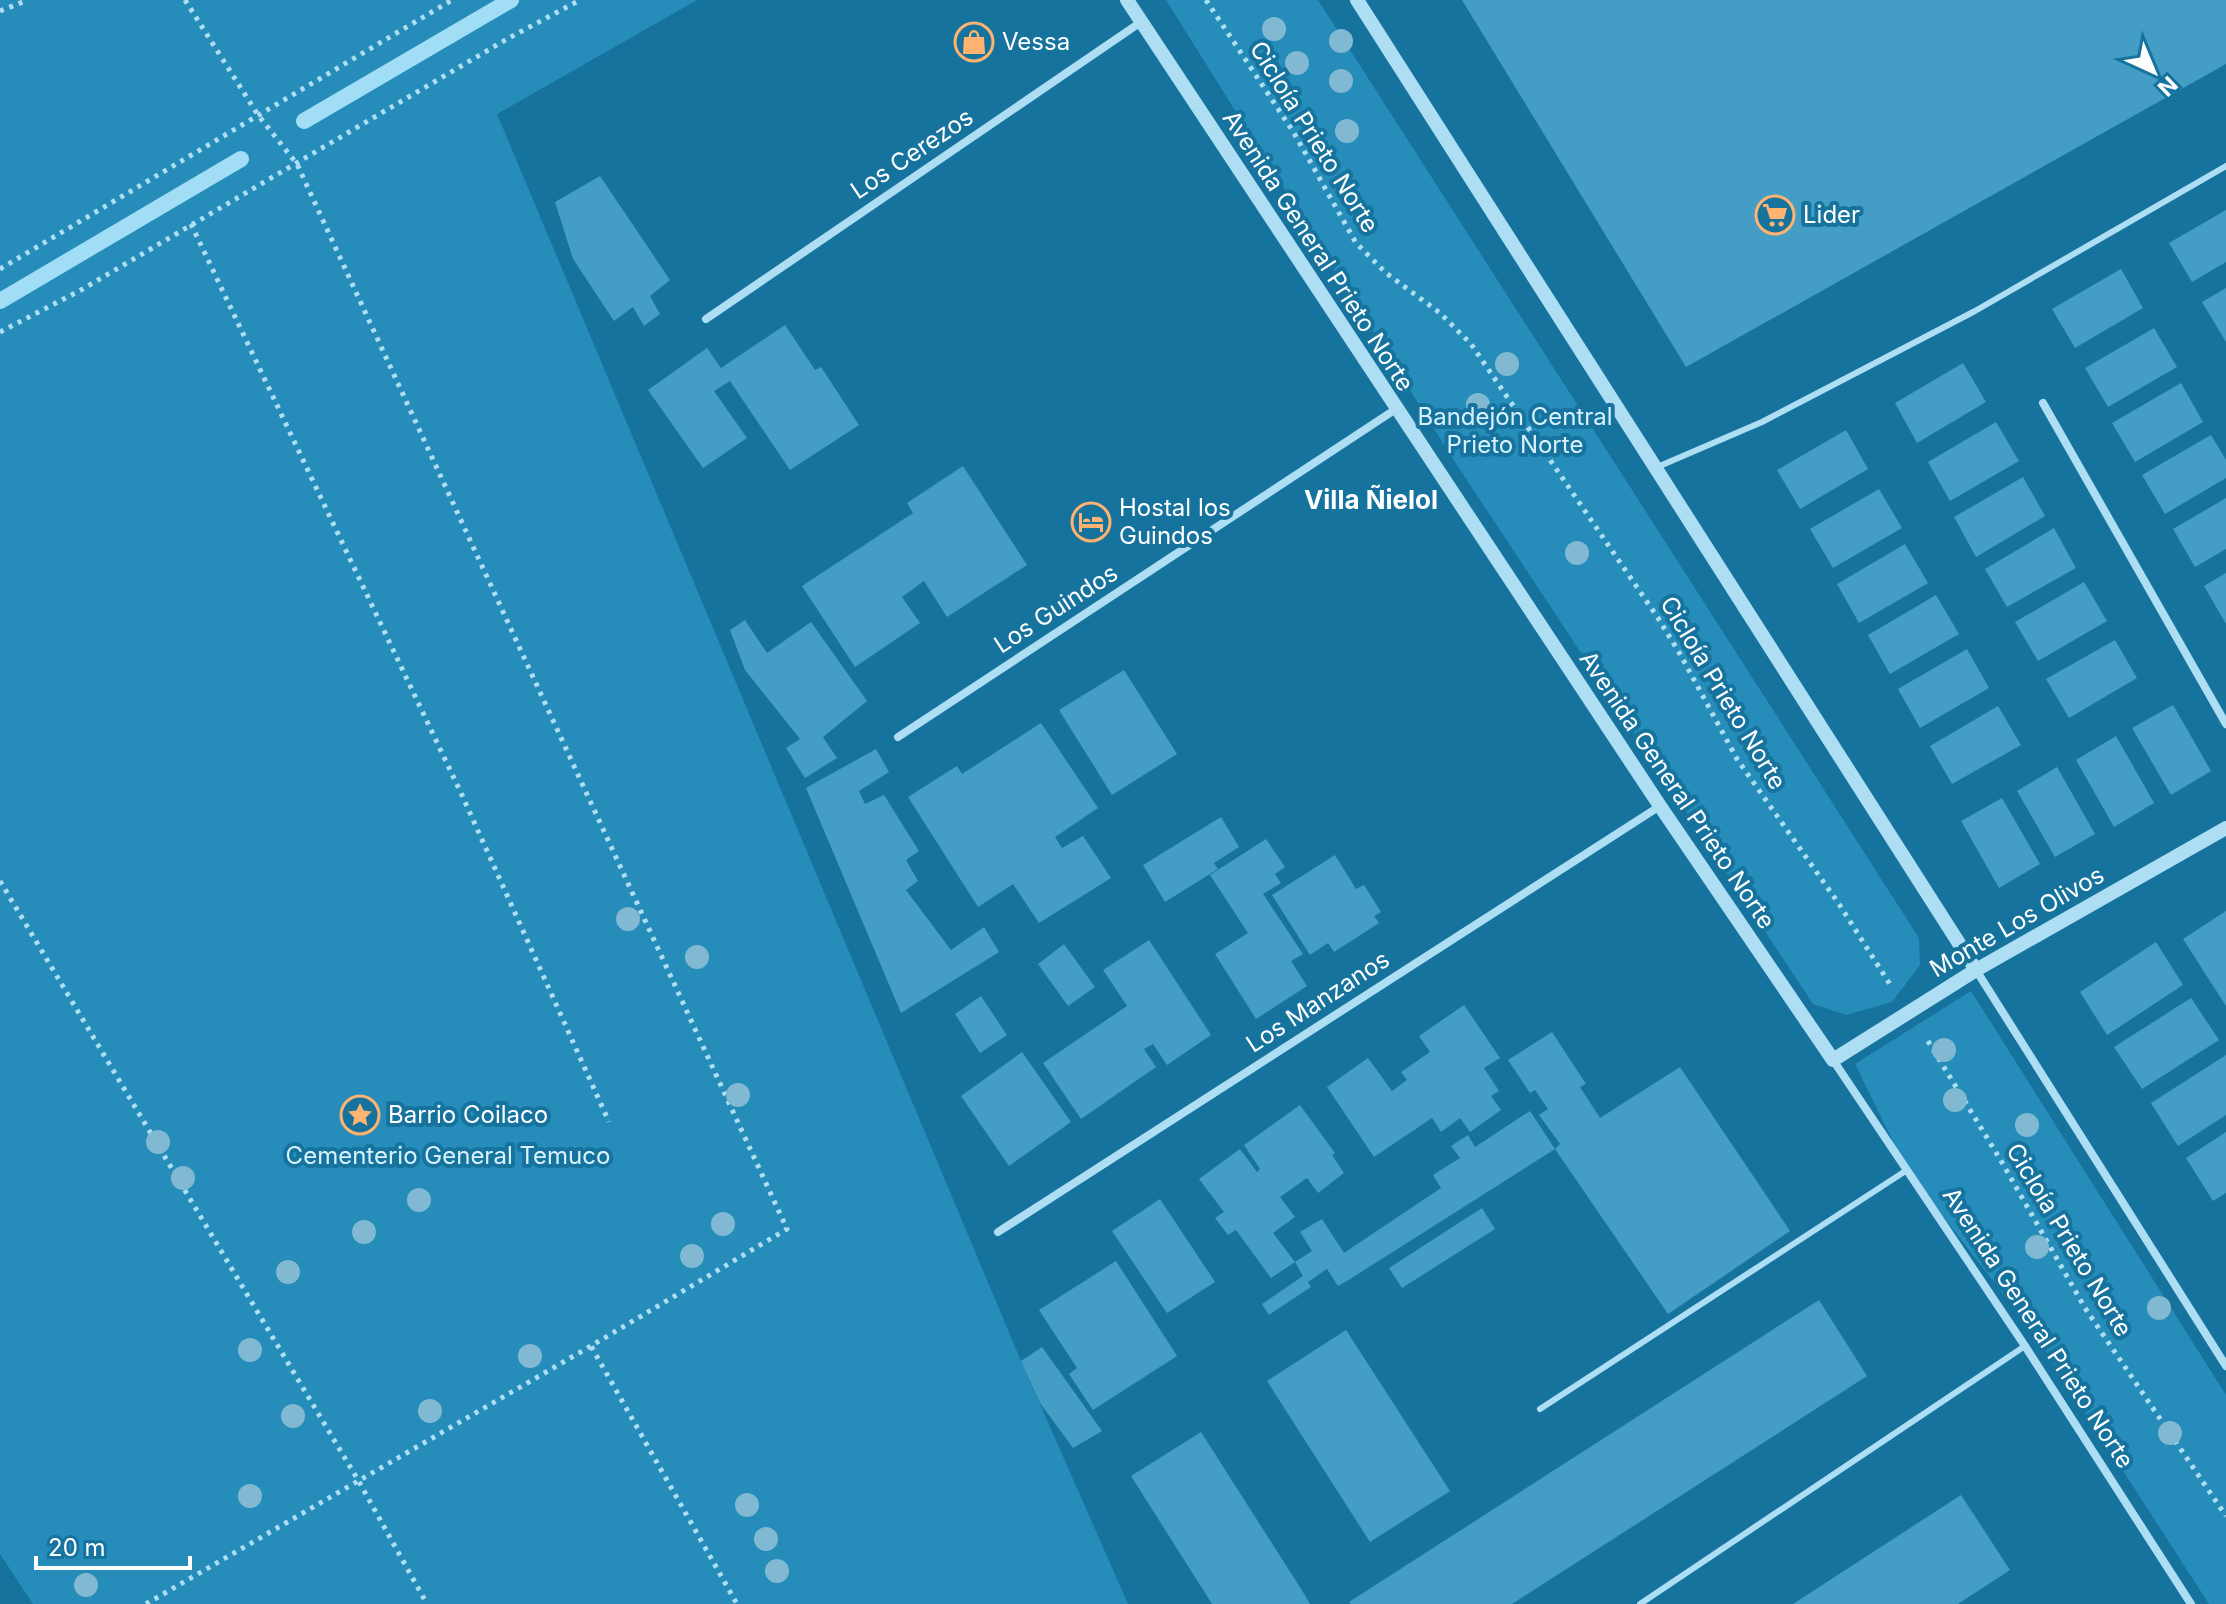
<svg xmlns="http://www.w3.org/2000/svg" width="2226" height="1604" viewBox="0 0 2226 1604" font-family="Inter,sans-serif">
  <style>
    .green { fill: #268dbb }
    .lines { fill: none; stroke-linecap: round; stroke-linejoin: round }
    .stream { stroke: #a1ddf5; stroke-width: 16 }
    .building { fill: #449dc5 }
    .path { stroke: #aedef3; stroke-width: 5; stroke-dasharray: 4 6; stroke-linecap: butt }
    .service { stroke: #aedef3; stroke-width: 6 }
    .minor { stroke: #aedef3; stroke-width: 8 }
    .tertiary { stroke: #aedef3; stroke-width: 14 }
    .tree { fill: #81b9d2 }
    .labels { text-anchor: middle; stroke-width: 8; stroke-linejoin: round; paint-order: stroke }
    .poi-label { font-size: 24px; fill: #fff; stroke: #16739e; text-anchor: start }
    .street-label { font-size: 24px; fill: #fff; stroke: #16739e }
    .park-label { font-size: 24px; fill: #d8f2fd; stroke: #16739e }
    .neighbourhood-label { font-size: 26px; font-weight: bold; fill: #fff; stroke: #16739e }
  </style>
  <rect width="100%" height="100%" fill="#16739e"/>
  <g class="green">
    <path d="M 0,0 L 697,0 L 497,114 L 1021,1361 L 1128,1604 L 33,1604 L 0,1554 Z"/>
    <path d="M 1166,0 L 1318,0 L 1919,938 L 1920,965 L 1892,1002 L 1846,1015 L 1813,1004 L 1455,462 Z"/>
    <path d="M 1971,991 L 2226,1395 L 2226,1604 L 2209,1604 L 2038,1339 L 1907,1170 L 1855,1064 Z"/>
  </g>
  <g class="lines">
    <g class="stream">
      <path d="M 304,121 L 511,0"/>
      <path d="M 0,301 L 241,159"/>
    </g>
  </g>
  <g class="building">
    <path d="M 1462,0 L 2226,0 L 2226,64 L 1686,367 Z"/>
    <path d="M 600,176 L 670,280 L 650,296 L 660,314 L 644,326 L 633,307 L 614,321 L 573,259 L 555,202 Z"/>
    <path d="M 2226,210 L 2226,262 L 2192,282 L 2169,243 Z"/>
    <path d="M 2121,269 L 2143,308 L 2075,348 L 2052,309 Z"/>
    <path d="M 2226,288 L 2226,342 L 2202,302 Z"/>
    <path d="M 785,325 L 815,370 L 821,367 L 859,425 L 790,470 L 730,381 L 714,391 L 747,438 L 703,468 L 648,390 L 707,348 L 721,368 Z"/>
    <path d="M 2154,328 L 2177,367 L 2108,407 L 2085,368 Z"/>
    <path d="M 1963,363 L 1986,402 L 1917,443 L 1895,403 Z"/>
    <path d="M 2181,383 L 2203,422 L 2135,462 L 2112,423 Z"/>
    <path d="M 1996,422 L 2019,461 L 1950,501 L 1928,462 Z"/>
    <path d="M 1846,430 L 1868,469 L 1800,509 L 1777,470 Z"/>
    <path d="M 2211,435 L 2226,460 L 2226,478 L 2165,514 L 2142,475 Z"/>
    <path d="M 963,466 L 1027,565 L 947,617 L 924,581 L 902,597 L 920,623 L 855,667 L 802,586 L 913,513 L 907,503 Z"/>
    <path d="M 2023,477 L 2045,516 L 1976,557 L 1954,517 Z"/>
    <path d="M 1879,489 L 1902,528 L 1833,568 L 1810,529 Z"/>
    <path d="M 2226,498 L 2226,549 L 2195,567 L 2173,529 Z"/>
    <path d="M 2054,528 L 2076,568 L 2007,607 L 1985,569 Z"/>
    <path d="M 1905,544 L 1928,583 L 1859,623 L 1837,584 Z"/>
    <path d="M 2226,573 L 2226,624 L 2204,586 Z"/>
    <path d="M 2084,582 L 2107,621 L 2038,661 L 2015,622 Z"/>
    <path d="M 1936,595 L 1959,634 L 1890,674 L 1868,635 Z"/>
    <path d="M 745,620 L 767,653 L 811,622 L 867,701 L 823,737 L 837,758 L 805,778 L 786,748 L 800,739 L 745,670 L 730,630 Z"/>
    <path d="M 2115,640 L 2137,678 L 2069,718 L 2046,679 Z"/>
    <path d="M 1967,649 L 1989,688 L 1920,728 L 1898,689 Z"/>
    <path d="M 1124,670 L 1177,754 L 1112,795 L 1059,710 Z"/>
    <path d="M 2173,705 L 2211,771 L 2171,795 L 2132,728 Z"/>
    <path d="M 1998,706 L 2021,745 L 1952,784 L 1930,746 Z"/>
    <path d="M 1041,723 L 1098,808 L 1055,837 L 1062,848 L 1083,836 L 1111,878 L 1039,923 L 1013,884 L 978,907 L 908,797 L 957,766 L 962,774 Z"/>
    <path d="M 2116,736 L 2154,803 L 2114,827 L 2076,760 Z"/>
    <path d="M 876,749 L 889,772 L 859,791 L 865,804 L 884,795 L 919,851 L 906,860 L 918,881 L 906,890 L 951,950 L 984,927 L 999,952 L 901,1013 L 806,788 Z"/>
    <path d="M 2057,767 L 2095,834 L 2055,857 L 2017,791 Z"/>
    <path d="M 2002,798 L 2040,864 L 1999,888 L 1961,821 Z"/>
    <path d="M 1221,817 L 1239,847 L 1214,863 L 1218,869 L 1165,902 L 1143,865 Z"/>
    <path d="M 1266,839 L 1285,867 L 1275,874 L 1281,883 L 1263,894 L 1303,954 L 1291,961 L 1307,986 L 1256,1019 L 1215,954 L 1248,933 L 1210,875 Z"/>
    <path d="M 1335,855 L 1356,889 L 1364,885 L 1381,912 L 1374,916 L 1379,923 L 1334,952 L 1328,943 L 1310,955 L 1272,895 Z"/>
    <path d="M 2226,911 L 2226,1006 L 2183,939 Z"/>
    <path d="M 1149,940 L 1211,1035 L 1167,1065 L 1153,1044 L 1144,1049 L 1156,1067 L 1081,1119 L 1043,1063 L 1127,1006 L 1103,970 Z"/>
    <path d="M 2156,942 L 2183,985 L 2107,1035 L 2080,992 Z"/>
    <path d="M 1064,944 L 1095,987 L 1068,1006 L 1038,964 Z"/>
    <path d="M 981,996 L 1007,1035 L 980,1053 L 955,1014 Z"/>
    <path d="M 2191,998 L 2219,1040 L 2142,1089 L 2114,1047 Z"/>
    <path d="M 1464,1005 L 1500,1058 L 1484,1068 L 1499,1091 L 1491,1096 L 1501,1110 L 1470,1132 L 1460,1118 L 1441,1132 L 1432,1118 L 1374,1157 L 1327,1087 L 1368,1058 L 1392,1091 L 1407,1080 L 1401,1072 L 1430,1052 L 1419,1036 Z"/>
    <path d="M 1552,1032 L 1586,1084 L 1580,1087 L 1600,1118 L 1680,1067 L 1790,1231 L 1668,1314 L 1555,1149 L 1347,1281 L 1338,1286 L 1327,1269 L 1308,1282 L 1311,1287 L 1269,1315 L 1262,1304 L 1303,1276 L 1295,1262 L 1312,1251 L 1300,1232 L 1322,1219 L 1344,1253 L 1441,1188 L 1433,1175 L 1460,1158 L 1451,1146 L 1468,1135 L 1475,1147 L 1530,1111 L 1555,1149 L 1560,1144 L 1539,1115 L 1548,1109 L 1535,1090 L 1530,1093 L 1508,1060 Z"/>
    <path d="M 1022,1052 L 1071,1122 L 1009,1166 L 961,1096 Z"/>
    <path d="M 2226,1055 L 2226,1115 L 2178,1146 L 2151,1103 Z"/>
    <path d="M 1300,1105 L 1335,1153 L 1332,1155 L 1344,1173 L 1318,1193 L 1307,1178 L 1280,1197 L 1295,1217 L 1273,1233 L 1295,1262 L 1271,1278 L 1236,1230 L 1228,1235 L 1215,1218 L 1224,1212 L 1199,1179 L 1240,1149 L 1257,1172 L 1260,1169 L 1244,1145 Z"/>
    <path d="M 2226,1132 L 2226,1193 L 2213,1201 L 2186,1158 Z"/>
    <path d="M 1160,1199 L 1215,1282 L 1167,1313 L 1112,1231 Z"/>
    <path d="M 1482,1208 L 1495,1229 L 1402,1288 L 1389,1268 Z"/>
    <path d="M 1116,1261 L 1177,1356 L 1093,1410 L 1069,1374 L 1077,1368 L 1039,1310 Z"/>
    <path d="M 1819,1300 L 1867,1376 L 1512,1604 L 1351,1604 L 1349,1602 Z"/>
    <path d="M 1346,1330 L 1450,1491 L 1370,1542 L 1267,1381 Z"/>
    <path d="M 1042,1347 L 1102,1431 L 1073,1448 L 1040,1403 L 1021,1361 Z"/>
    <path d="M 1201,1432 L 1303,1592 L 1310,1604 L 1212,1604 L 1131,1476 Z"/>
    <path d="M 1961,1495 L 2010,1570 L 1958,1604 L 1793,1604 Z"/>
  </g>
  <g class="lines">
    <g class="path">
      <path d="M 185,0 L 258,115 L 297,164 L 787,1229 L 591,1346 L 737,1604"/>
      <path d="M 1206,0 L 1294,133 L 1356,243 L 1386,273 L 1440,313 L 1471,344 L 1658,618 L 1680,654 L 1737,759 L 1839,904 L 1891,986"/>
      <path d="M 0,11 L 28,0"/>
      <path d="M 191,224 L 461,793 L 609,1122"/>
      <path d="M 0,269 L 452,0"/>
      <path d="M 0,332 L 81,290 L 507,39 L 580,0"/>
      <path d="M 0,881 L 358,1480 L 427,1604"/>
      <path d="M 1928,1041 L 2000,1159 L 2085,1308 L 2226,1516"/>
      <path d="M 146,1604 L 591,1346"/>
    </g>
    <g class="service">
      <path d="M 1655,468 L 1762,422 L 1975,311 L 2226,166"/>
      <path d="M 1540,1409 L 1907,1170"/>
      <path d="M 1640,1604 L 2025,1346"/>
    </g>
    <g class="minor">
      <path d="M 706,319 L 1141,22"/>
      <path d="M 2043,403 L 2226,724"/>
      <path d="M 898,737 L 1396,409"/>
      <path d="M 1976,970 L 2226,1366"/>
      <path d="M 1833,1060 L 2025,1346 L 2191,1604"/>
      <path d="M 998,1232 L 1660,806"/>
    </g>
    <g class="tertiary">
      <path d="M 1127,0 L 1660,806 L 1833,1060 L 1976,970 L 2226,828"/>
      <path d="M 1357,0 L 1976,970"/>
    </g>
  </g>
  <g class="tree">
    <circle cx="1274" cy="29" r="12"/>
    <circle cx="1341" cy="41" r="12"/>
    <circle cx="1297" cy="63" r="12"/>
    <circle cx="1341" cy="81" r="12"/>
    <circle cx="1347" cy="131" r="12"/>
    <circle cx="1507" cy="364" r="12"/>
    <circle cx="1478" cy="405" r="12"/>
    <circle cx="1577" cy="553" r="12"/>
    <circle cx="628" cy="919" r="12"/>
    <circle cx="697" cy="957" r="12"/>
    <circle cx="1944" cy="1050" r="12"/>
    <circle cx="738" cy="1095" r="12"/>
    <circle cx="1955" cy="1100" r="12"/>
    <circle cx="2027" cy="1125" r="12"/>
    <circle cx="158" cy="1142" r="12"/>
    <circle cx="183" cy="1178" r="12"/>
    <circle cx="419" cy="1200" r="12"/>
    <circle cx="723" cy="1224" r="12"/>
    <circle cx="364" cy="1232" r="12"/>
    <circle cx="2037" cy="1247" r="12"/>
    <circle cx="692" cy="1256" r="12"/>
    <circle cx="288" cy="1272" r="12"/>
    <circle cx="2159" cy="1308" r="12"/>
    <circle cx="250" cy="1350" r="12"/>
    <circle cx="530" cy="1356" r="12"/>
    <circle cx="430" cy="1411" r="12"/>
    <circle cx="293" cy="1416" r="12"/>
    <circle cx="2170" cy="1433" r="12"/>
    <circle cx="250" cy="1496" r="12"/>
    <circle cx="747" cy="1505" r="12"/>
    <circle cx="766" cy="1539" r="12"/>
    <circle cx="777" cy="1571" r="12"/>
    <circle cx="86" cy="1585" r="12"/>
  </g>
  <defs>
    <g id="shop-ring" transform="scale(2)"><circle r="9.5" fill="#16739e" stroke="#ffb370" stroke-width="1.5"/><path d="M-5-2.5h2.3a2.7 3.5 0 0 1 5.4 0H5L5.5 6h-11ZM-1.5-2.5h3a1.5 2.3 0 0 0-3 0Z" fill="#ffb370"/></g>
    <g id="supermarket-ring" transform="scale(2)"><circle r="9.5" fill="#16739e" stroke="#ffb370" stroke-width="1.5"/><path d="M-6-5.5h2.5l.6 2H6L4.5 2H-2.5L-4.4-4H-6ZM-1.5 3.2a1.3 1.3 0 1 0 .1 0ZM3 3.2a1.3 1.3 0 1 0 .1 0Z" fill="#ffb370"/></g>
    <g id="hotel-ring" transform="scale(2)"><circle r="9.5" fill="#16739e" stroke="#ffb370" stroke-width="1.5"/><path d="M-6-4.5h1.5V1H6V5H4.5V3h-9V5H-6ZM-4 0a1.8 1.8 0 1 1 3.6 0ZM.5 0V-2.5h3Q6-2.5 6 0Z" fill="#ffb370"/></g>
    <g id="sight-ring" transform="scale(2)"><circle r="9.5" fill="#16739e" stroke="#ffb370" stroke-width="1.5"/><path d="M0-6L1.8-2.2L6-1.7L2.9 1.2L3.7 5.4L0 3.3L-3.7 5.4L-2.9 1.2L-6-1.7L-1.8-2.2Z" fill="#ffb370"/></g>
  </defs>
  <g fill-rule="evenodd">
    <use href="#shop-ring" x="974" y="42"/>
    <use href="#supermarket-ring" x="1775" y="215"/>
    <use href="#hotel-ring" x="1091" y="522"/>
    <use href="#sight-ring" x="360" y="1115"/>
  </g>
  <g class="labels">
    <g class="poi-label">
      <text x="1002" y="50">Vessa</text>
      <text x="1803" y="223">Lider</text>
      <text x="1119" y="516">Hostal los<tspan x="1119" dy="28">Guindos</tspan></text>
      <text x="388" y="1123">Barrio Coilaco</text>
    </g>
    <g class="street-label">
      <text transform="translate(1314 137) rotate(58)" y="8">Cicloía Prieto Norte</text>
      <text transform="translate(912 154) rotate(-34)" y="8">Los Cerezos</text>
      <text transform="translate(1318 251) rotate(57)" y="8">Avenida General Prieto Norte</text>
      <text transform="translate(1056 609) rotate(-33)" y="8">Los Guindos</text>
      <text transform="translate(1723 693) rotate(59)" y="8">Cicloía Prieto Norte</text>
      <text transform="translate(1677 790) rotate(56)" y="8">Avenida General Prieto Norte</text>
      <text transform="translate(2017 922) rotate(-30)" y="8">Monte Los Olivos</text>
      <text transform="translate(1318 1002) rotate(-33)" y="8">Los Manzanos</text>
      <text transform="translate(2069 1240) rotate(59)" y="8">Cicloía Prieto Norte</text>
      <text transform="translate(2038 1328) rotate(57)" y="8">Avenida General Prieto Norte</text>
    </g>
    <g class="park-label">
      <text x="1515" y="425">Bandejón Central<tspan x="1515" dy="28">Prieto Norte</tspan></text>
      <text x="448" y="1164">Cementerio General Temuco</text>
    </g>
    <g class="neighbourhood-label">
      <text x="1371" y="509">Villa Ñielol</text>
    </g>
  </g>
  <g transform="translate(2154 72) rotate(136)" stroke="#16739e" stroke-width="6" paint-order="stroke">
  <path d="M0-6L14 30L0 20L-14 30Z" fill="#ffffff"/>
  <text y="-12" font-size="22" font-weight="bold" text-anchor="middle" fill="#ffffff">N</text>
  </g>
  <path d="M36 1556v12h154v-12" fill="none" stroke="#ffffff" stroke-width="4"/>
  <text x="48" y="1556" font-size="24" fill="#ffffff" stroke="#16739e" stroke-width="6" paint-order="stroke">20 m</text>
</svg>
